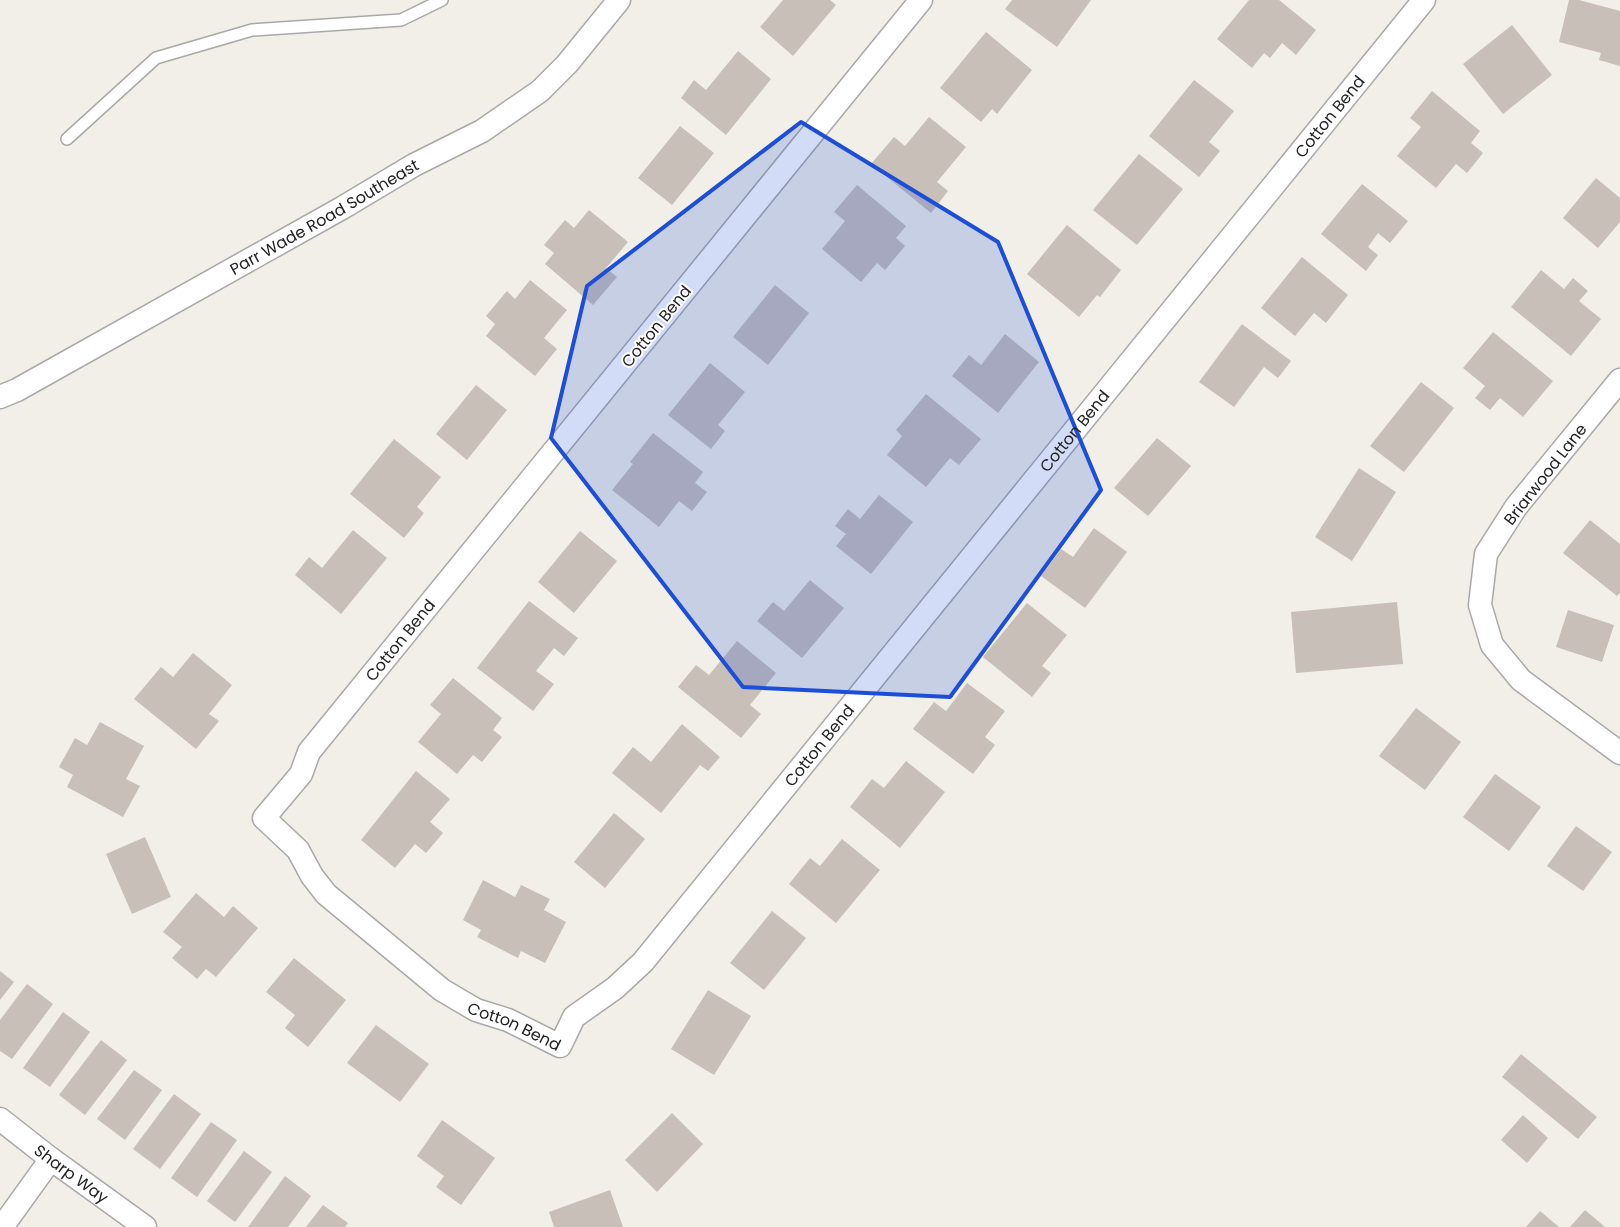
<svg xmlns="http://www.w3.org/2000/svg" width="1620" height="1227" viewBox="0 0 1620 1227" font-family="Poppins,sans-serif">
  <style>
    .building { fill: #c7bfb8 }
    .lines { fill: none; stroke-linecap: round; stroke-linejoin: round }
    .service-casing { stroke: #a9a9a9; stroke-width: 14 }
    .minor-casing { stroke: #a9a9a9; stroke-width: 25 }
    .service { stroke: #fff; stroke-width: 11 }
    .minor { stroke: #fff; stroke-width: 22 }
    .marked { fill: #1d4ed8; fill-opacity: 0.2; stroke: #1d4ed8; stroke-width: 4; stroke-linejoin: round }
    .labels { text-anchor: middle; stroke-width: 4; stroke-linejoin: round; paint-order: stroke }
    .street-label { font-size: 16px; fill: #222; stroke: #fff }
  </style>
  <rect width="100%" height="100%" fill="#f2efe9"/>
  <g class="building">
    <path d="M 783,0 L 830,0 L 836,5 L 793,56 L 760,27 Z"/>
    <path d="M 1012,0 L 1091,0 L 1057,47 L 1005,9 Z"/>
    <path d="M 1249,0 L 1279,0 L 1316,30 L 1296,55 L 1282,43 L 1270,58 L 1264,53 L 1252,68 L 1217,39 Z"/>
    <path d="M 1569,0 L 1579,0 L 1620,11 L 1620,66 L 1599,60 L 1601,53 L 1559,42 Z"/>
    <path d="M 1512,25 L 1552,75 L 1503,114 L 1463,64 Z"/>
    <path d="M 986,32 L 1032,70 L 997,114 L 992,109 L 981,122 L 940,88 Z"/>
    <path d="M 738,51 L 771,79 L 726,135 L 681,98 L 694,80 L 706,90 Z"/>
    <path d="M 1194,80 L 1234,111 L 1209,142 L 1220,151 L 1199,177 L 1149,136 Z"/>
    <path d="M 1432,91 L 1480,131 L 1471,143 L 1483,153 L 1467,173 L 1456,164 L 1436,188 L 1397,156 L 1421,127 L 1410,118 Z"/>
    <path d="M 929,117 L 966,147 L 937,182 L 948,191 L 931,213 L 871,164 L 894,137 L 905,146 Z"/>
    <path d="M 680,126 L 714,153 L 672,205 L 638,178 Z"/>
    <path d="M 1139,154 L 1183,189 L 1137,245 L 1093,210 Z"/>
    <path d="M 1596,178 L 1620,198 L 1620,222 L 1598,248 L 1563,218 Z"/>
    <path d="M 1362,184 L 1408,221 L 1390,243 L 1378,233 L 1368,247 L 1378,255 L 1366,271 L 1321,234 Z"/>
    <path d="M 857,185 L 906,226 L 896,238 L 905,246 L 885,270 L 877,263 L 861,282 L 822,249 L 845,221 L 834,212 Z"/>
    <path d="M 589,210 L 628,242 L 606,268 L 617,277 L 593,305 L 545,264 L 554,253 L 544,245 L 565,220 L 574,228 Z"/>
    <path d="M 1067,225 L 1121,270 L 1100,297 L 1097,295 L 1079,317 L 1027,274 Z"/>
    <path d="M 1302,257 L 1348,295 L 1326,323 L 1314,313 L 1295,336 L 1261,308 Z"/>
    <path d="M 1541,270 L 1564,289 L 1573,278 L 1588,291 L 1579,301 L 1601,319 L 1571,356 L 1511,307 Z"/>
    <path d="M 530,280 L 567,310 L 544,338 L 557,349 L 535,376 L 486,336 L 495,324 L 486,316 L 507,291 L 515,299 Z"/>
    <path d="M 775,285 L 809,313 L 768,365 L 733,337 Z"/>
    <path d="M 1242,324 L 1291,361 L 1278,378 L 1264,367 L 1234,407 L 1199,382 Z"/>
    <path d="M 1493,332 L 1553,381 L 1523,417 L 1500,398 L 1490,410 L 1475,398 L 1485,386 L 1463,368 Z"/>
    <path d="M 1005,334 L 1039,362 L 998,413 L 952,376 L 969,355 L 981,365 Z"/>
    <path d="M 710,363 L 745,392 L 718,425 L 725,431 L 711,449 L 668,415 Z"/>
    <path d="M 1421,382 L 1454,408 L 1404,472 L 1370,446 Z"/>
    <path d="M 476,385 L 507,410 L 467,460 L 436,434 Z"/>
    <path d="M 926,394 L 981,439 L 959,465 L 950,458 L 926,487 L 887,455 L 902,436 L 896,430 Z"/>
    <path d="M 653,433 L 703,472 L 695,483 L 707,492 L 692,511 L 679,501 L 659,527 L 612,490 L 633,464 L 630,462 Z"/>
    <path d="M 1157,438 L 1191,466 L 1148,516 L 1114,488 Z"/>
    <path d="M 394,439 L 441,477 L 417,507 L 424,513 L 404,538 L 350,494 Z"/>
    <path d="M 1359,468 L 1396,492 L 1352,561 L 1315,537 Z"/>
    <path d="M 879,495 L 913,522 L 871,574 L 836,546 L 846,534 L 835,526 L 848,509 L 860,519 Z"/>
    <path d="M 1590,520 L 1620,544 L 1620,593 L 1617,596 L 1563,553 Z"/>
    <path d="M 1094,528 L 1127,552 L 1085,608 L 1041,576 L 1061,549 L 1073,557 Z"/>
    <path d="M 353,530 L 387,558 L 341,614 L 295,575 L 309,557 L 322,568 Z"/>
    <path d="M 580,531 L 617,561 L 574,613 L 538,582 Z"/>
    <path d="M 810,580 L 844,608 L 802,658 L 757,621 L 773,602 L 784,611 Z"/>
    <path d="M 529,601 L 578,638 L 564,656 L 554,648 L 536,671 L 554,684 L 533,711 L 477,668 Z"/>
    <path d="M 1397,602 L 1403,664 L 1296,673 L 1291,612 Z"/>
    <path d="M 1027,603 L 1067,635 L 1042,666 L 1051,673 L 1032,697 L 983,657 Z"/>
    <path d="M 1568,610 L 1614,625 L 1602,662 L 1556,647 Z"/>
    <path d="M 737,641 L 776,673 L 750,705 L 761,714 L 741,738 L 678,687 L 696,665 L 709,675 Z"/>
    <path d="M 193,653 L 232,685 L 209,714 L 219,721 L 196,749 L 134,699 L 161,667 L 173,677 Z"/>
    <path d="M 453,678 L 502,718 L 493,730 L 502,737 L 482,762 L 473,755 L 457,774 L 418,742 L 441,714 L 430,705 Z"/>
    <path d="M 967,683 L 1005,711 L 985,737 L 995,745 L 973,774 L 913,729 L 934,702 L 946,711 Z"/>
    <path d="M 1416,708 L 1461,742 L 1425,790 L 1379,756 Z"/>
    <path d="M 100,722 L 144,746 L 126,779 L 140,786 L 123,817 L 67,787 L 73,775 L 59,767 L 75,738 L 87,745 Z"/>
    <path d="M 682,724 L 720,757 L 708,771 L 700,765 L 661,813 L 612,773 L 633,747 L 651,762 Z"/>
    <path d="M 906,761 L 945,792 L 900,848 L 850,807 L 872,779 L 884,788 Z"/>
    <path d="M 416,771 L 450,799 L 430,822 L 443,833 L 426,853 L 415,844 L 395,868 L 361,840 Z"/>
    <path d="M 1495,774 L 1541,807 L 1509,851 L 1463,817 Z"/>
    <path d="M 614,813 L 645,839 L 605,888 L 574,862 Z"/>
    <path d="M 1576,826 L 1612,852 L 1583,891 L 1547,866 Z"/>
    <path d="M 145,837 L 171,897 L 132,914 L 106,854 Z"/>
    <path d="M 842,839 L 880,870 L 836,923 L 789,884 L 810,858 L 820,866 Z"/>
    <path d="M 483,880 L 515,897 L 521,885 L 550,899 L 544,910 L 566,922 L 545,963 L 521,951 L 518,958 L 477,937 L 481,930 L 463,920 Z"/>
    <path d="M 196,893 L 224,917 L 233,906 L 258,928 L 216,977 L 206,969 L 197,979 L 172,958 L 182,947 L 163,932 Z"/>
    <path d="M 772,911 L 806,938 L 764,990 L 730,963 Z"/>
    <path d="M 294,958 L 346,1000 L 308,1047 L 285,1028 L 295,1015 L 266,992 Z"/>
    <path d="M 0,971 L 14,982 L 0,1000 Z"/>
    <path d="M 27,984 L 53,1004 L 12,1059 L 0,1051 L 0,1020 Z"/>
    <path d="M 708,990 L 751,1016 L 714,1075 L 671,1049 Z"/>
    <path d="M 63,1012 L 90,1032 L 50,1087 L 23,1068 Z"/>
    <path d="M 376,1025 L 429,1064 L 400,1102 L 347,1063 Z"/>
    <path d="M 101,1040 L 127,1060 L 85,1115 L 59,1095 Z"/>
    <path d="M 1521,1054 L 1597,1117 L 1578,1139 L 1502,1077 Z"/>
    <path d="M 134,1070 L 162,1090 L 125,1140 L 97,1119 Z"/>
    <path d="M 174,1094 L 201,1114 L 160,1169 L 133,1149 Z"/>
    <path d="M 672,1113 L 703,1144 L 657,1192 L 625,1160 Z"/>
    <path d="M 1523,1115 L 1548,1138 L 1527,1163 L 1501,1140 Z"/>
    <path d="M 442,1120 L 495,1158 L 461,1205 L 436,1187 L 444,1176 L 417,1156 Z"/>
    <path d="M 211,1122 L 237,1140 L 197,1197 L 171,1178 Z"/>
    <path d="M 244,1151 L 272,1172 L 235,1222 L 207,1201 Z"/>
    <path d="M 285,1176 L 311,1196 L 288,1227 L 248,1227 Z"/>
    <path d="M 610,1190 L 623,1227 L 554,1227 L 549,1212 Z"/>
    <path d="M 323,1205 L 348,1223 L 345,1227 L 306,1227 Z"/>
    <path d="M 1585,1210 L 1605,1227 L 1570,1227 Z"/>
    <path d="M 1540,1211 L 1559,1227 L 1526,1227 Z"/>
  </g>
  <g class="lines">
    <g class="service-casing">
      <path id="service" d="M 67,139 L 156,58 L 252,30 L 401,20 L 442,0"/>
    </g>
    <g class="minor-casing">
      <g id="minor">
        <path id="s1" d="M 921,0 L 309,752 L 301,774 L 264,818 L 298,850 L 312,876 L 326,894 L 442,990 L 476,1010 L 508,1020 L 560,1046 L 574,1017 L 615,988 L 643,962 L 1424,0"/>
        <path d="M 1620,380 L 1516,507 L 1486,554 L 1480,605 L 1492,645 L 1521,680 L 1620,753"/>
        <path id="s2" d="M 0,397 L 17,390 L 342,208 L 414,165 L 482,131 L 540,91 L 567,64 L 619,0"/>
        <path id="s3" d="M 0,1119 L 51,1159 L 145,1227"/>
        <path d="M 2,1227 L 51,1159"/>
      </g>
    </g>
    <use href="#service" class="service"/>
    <use href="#minor" class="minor"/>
  </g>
  <path class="marked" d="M 801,122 L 998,242 L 1101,490 L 950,697 L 743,687 L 551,438 L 587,286 Z"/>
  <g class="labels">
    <g class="street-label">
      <text dy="6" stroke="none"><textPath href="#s1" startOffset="2641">Cotton Bend</textPath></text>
      <text dy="6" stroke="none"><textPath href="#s2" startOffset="371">Parr Wade Road Southeast</textPath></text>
      <text transform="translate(656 326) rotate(-51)" y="6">Cotton Bend</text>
      <text dy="6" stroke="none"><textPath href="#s1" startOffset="2236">Cotton Bend</textPath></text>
      <text transform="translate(1545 474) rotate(-52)" y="6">Briarwood Lane</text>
      <text transform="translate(400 640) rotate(-51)" y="6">Cotton Bend</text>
      <text dy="6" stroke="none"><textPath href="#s1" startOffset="1831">Cotton Bend</textPath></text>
      <text dy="6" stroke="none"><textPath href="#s1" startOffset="1381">Cotton Bend</textPath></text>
      <text dy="6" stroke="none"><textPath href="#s3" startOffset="90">Sharp Way</textPath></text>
    </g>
  </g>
</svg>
